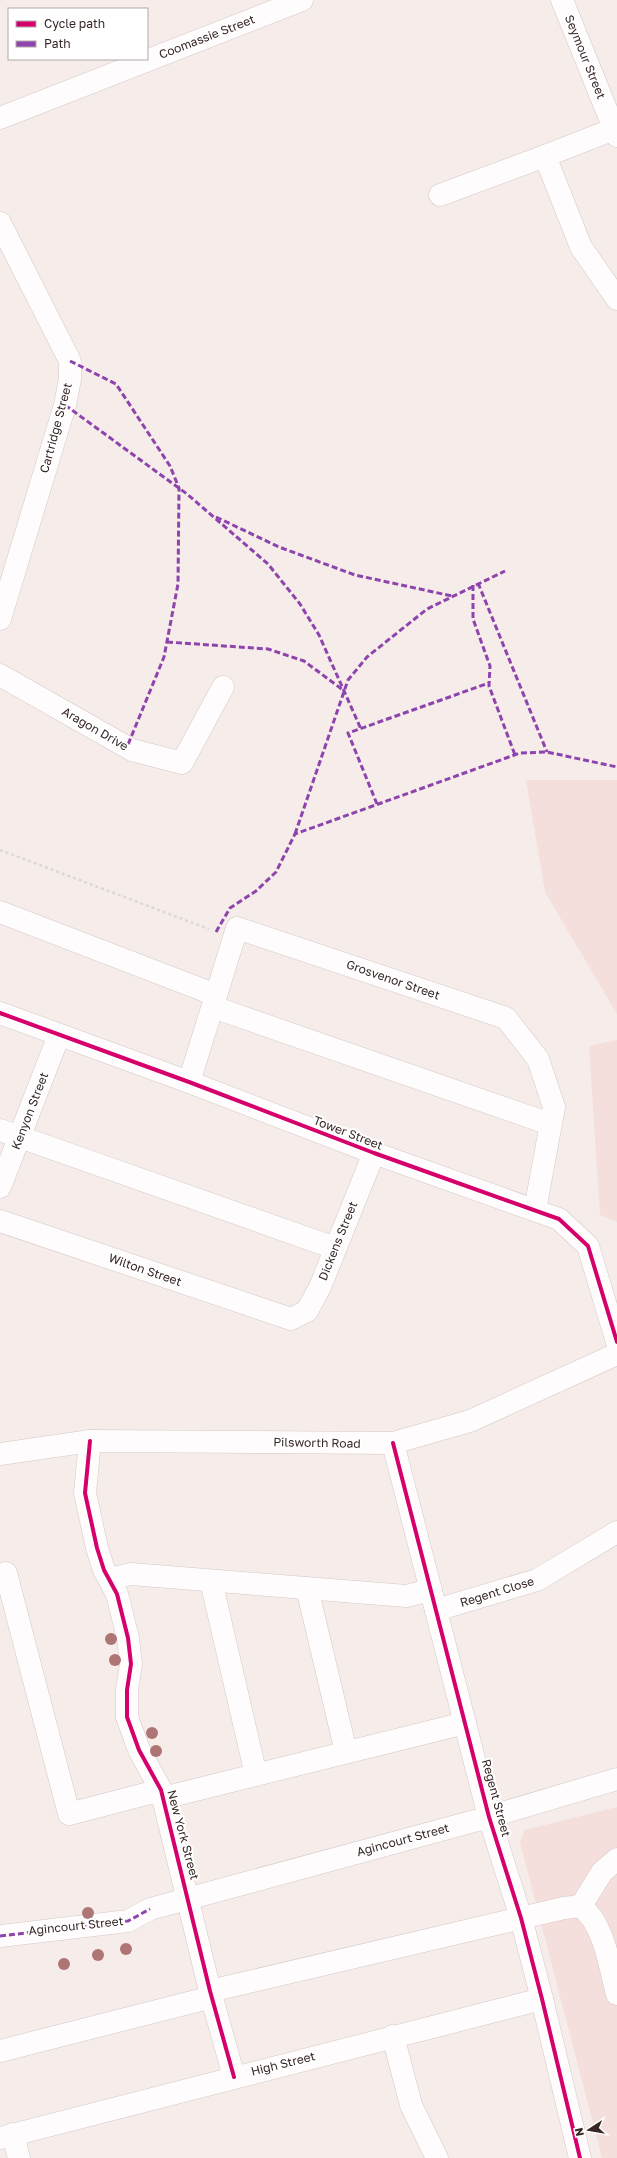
<svg xmlns="http://www.w3.org/2000/svg" width="617" height="2158" viewBox="0 0 617 2158" font-family="'Golos Text',sans-serif">
  <style>
    .built { fill: #f5dfdc }
    .lines { fill: none; stroke-linecap: round; stroke-linejoin: round }
    .minor-casing { stroke: #d4c8c6; stroke-width: 23 }
    .path { stroke: #dcd8d8; stroke-width: 2.5; stroke-dasharray: 3 3; stroke-linecap: butt }
    .minor { stroke: #fefcfc; stroke-width: 22 }
    .quiet { stroke: #8e44ad; stroke-width: 3; stroke-dasharray: 6 3; stroke-linecap: butt }
    .cycleway-casing { stroke: #fff; stroke-width: 6 }
    .cycleway { stroke: #d6006c; stroke-width: 4 }
    .tree { fill: #ad7574 }
    .labels { text-anchor: middle; stroke-width: 4; stroke-linejoin: round; paint-order: stroke }
    .street-label { font-size: 12px; fill: #372725; stroke: #fff }
  </style>
  <rect width="100%" height="100%" fill="#f6ecea"/>
  <g class="built">
    <path d="M 526,780 L 617,780 L 617,1014 L 545,892 Z"/>
    <path d="M 617,1040 L 617,1222 L 600,1215 L 589,1046 Z"/>
    <path d="M 617,1807 L 617,2158 L 602,2158 L 520,1842 L 525,1830 Z"/>
  </g>
  <g class="lines">
    <g class="minor-casing">
      <g id="minor">
        <path d="M 562,0 L 617,136"/>
        <path d="M 0,118 L 302,0"/>
        <path d="M 614,129 L 545,156 L 581,247 L 617,299"/>
        <path d="M 440,195 L 545,156"/>
        <path d="M 0,223 L 70,361 L 70,379 L 65,405 L 0,619"/>
        <path d="M 0,675 L 132,750 L 182,763 L 223,687"/>
        <path d="M 0,912 L 216,995"/>
        <path d="M 213,1007 L 550,1124"/>
        <path d="M 0,1013 L 189,1082 L 374,1153 L 559,1219 L 588,1246 L 617,1342"/>
        <path d="M 189,1082 L 237,928 L 506,1018 L 538,1059 L 554,1107 L 535,1210"/>
        <path d="M 0,1130 L 335,1248"/>
        <path d="M 0,1187 L 59,1035"/>
        <path d="M 0,1221 L 291,1319 L 307,1311 L 320,1287 L 374,1153"/>
        <path d="M 90,1441 L 85,1493 L 97,1548 L 104,1570 L 117,1594 L 128,1638 L 131,1664 L 127,1690 L 127,1717 L 139,1750 L 161,1790 L 210,1991 L 234,2077"/>
        <path d="M 393,1443 L 489,1817 L 521,1918 L 542,1999 L 580,2158"/>
        <path d="M 0,1454 L 90,1441 L 393,1443 L 470,1421 L 617,1354"/>
        <path d="M 6,1573 L 69,1814 L 161,1790"/>
        <path d="M 110,1579 L 131,1574 L 406,1596 L 431,1590"/>
        <path d="M 211,1581 L 256,1775"/>
        <path d="M 307,1588 L 346,1752"/>
        <path d="M 436,1610 L 537,1580 L 617,1532"/>
        <path d="M 163,1798 L 465,1723"/>
        <path d="M 581,1906 L 602,1872 L 617,1859"/>
        <path d="M 0,1936 L 128,1921 L 150,1909 L 489,1817 L 617,1779"/>
        <path d="M 210,1991 L 564,1908 L 581,1906 C 605,1926 609,1965 617,1994"/>
        <path d="M 393,2036 L 411,2105 L 437,2158"/>
        <path d="M 0,2051 L 212,1997"/>
        <path d="M 13,2134 L 19,2158"/>
        <path d="M 0,2138 L 542,1999"/>
      </g>
    </g>
    <path class="path" d="M 0,850 L 209,929"/>
    <use href="#minor" class="minor"/>
    <g class="quiet">
      <path d="M 70,361 L 116,384 L 170,466 L 179,488 L 178,584 L 164,657 L 127,747"/>
      <path d="M 65,405 L 187,494 L 268,564 L 300,604 L 319,635 L 361,729"/>
      <path d="M 216,517 L 279,547 L 355,575 L 452,596"/>
      <path d="M 478,583 L 547,752"/>
      <path d="M 473,585 L 473,619 L 490,666 L 489,686 L 515,755"/>
      <path d="M 167,642 L 268,649 L 304,661 L 343,690"/>
      <path d="M 377,804 L 348,733 L 489,683"/>
      <path d="M 295,834 L 348,680 L 367,657 L 427,609 L 505,571"/>
      <path d="M 216,932 L 230,908 L 256,891 L 276,872 L 295,834 L 520,753 L 547,752 L 617,767"/>
      <path d="M 0,1936 L 128,1921 L 150,1909"/>
    </g>
    <g class="cycleway-casing">
      <g id="cycleway">
        <path d="M 0,1013 L 189,1082 L 374,1153 L 559,1219 L 588,1246 L 617,1342"/>
        <path d="M 90,1441 L 85,1493 L 97,1548 L 104,1570 L 117,1594 L 128,1638 L 131,1664 L 127,1690 L 127,1717 L 139,1750 L 161,1790 L 210,1991 L 234,2077"/>
        <path d="M 393,1443 L 489,1817 L 521,1918 L 542,1999 L 580,2158"/>
      </g>
    </g>
    <use href="#cycleway" class="cycleway"/>
  </g>
  <g class="tree">
    <circle cx="111" cy="1639" r="6"/>
    <circle cx="115" cy="1660" r="6"/>
    <circle cx="152" cy="1733" r="6"/>
    <circle cx="156" cy="1751" r="6"/>
    <circle cx="88" cy="1913" r="6"/>
    <circle cx="126" cy="1949" r="6"/>
    <circle cx="98" cy="1955" r="6"/>
    <circle cx="64" cy="1964" r="6"/>
  </g>
  <g class="labels">
    <g class="street-label">
      <text transform="translate(207 37) rotate(-21)" y="4">Coomassie Street</text>
      <text transform="translate(585 57) rotate(68)" y="4">Seymour Street</text>
      <text transform="translate(56 428) rotate(-75)" y="4">Cartridge Street</text>
      <text transform="translate(95 729) rotate(30)" y="4">Aragon Drive</text>
      <text transform="translate(393 980) rotate(19)" y="4">Grosvenor Street</text>
      <text transform="translate(30 1111) rotate(-69)" y="4">Kenyon Street</text>
      <text transform="translate(348 1133) rotate(21)" y="4">Tower Street</text>
      <text transform="translate(338 1241) rotate(-68)" y="4">Dickens Street</text>
      <text transform="translate(145 1270) rotate(19)" y="4">Wilton Street</text>
      <text transform="translate(317 1443) rotate(1)" y="4">Pilsworth Road</text>
      <text transform="translate(497 1592) rotate(-17)" y="4">Regent Close</text>
      <text transform="translate(496 1798) rotate(75)" y="4">Regent Street</text>
      <text transform="translate(183 1835) rotate(75)" y="4">New York Street</text>
      <text transform="translate(403 1840) rotate(-15)" y="4">Agincourt Street</text>
      <text transform="translate(76 1926) rotate(-6)" y="4">Agincourt Street</text>
      <text transform="translate(283 2064) rotate(-14)" y="4">High Street</text>
    </g>
  </g>
  <rect x="8" y="8" width="140" height="52" fill="#ffffff" stroke="#afa9a8"/>
  <rect x="16" y="21" width="20" height="6" fill="#d6006c" stroke="#afa9a8"/>
  <text x="44" y="28" font-size="12" fill="#372725">Cycle path</text>
  <rect x="16" y="41" width="20" height="6" fill="#8e44ad" stroke="#afa9a8"/>
  <text x="44" y="48" font-size="12" fill="#372725">Path</text>
  <g transform="translate(589 2130) rotate(258)" stroke="#ffffff" stroke-width="3" paint-order="stroke">
  <path d="M0-3L7 15L0 10L-7 15Z" fill="#372725"/>
  <text y="-6" font-size="11" font-weight="bold" text-anchor="middle" fill="#372725">N</text>
  </g>
</svg>
